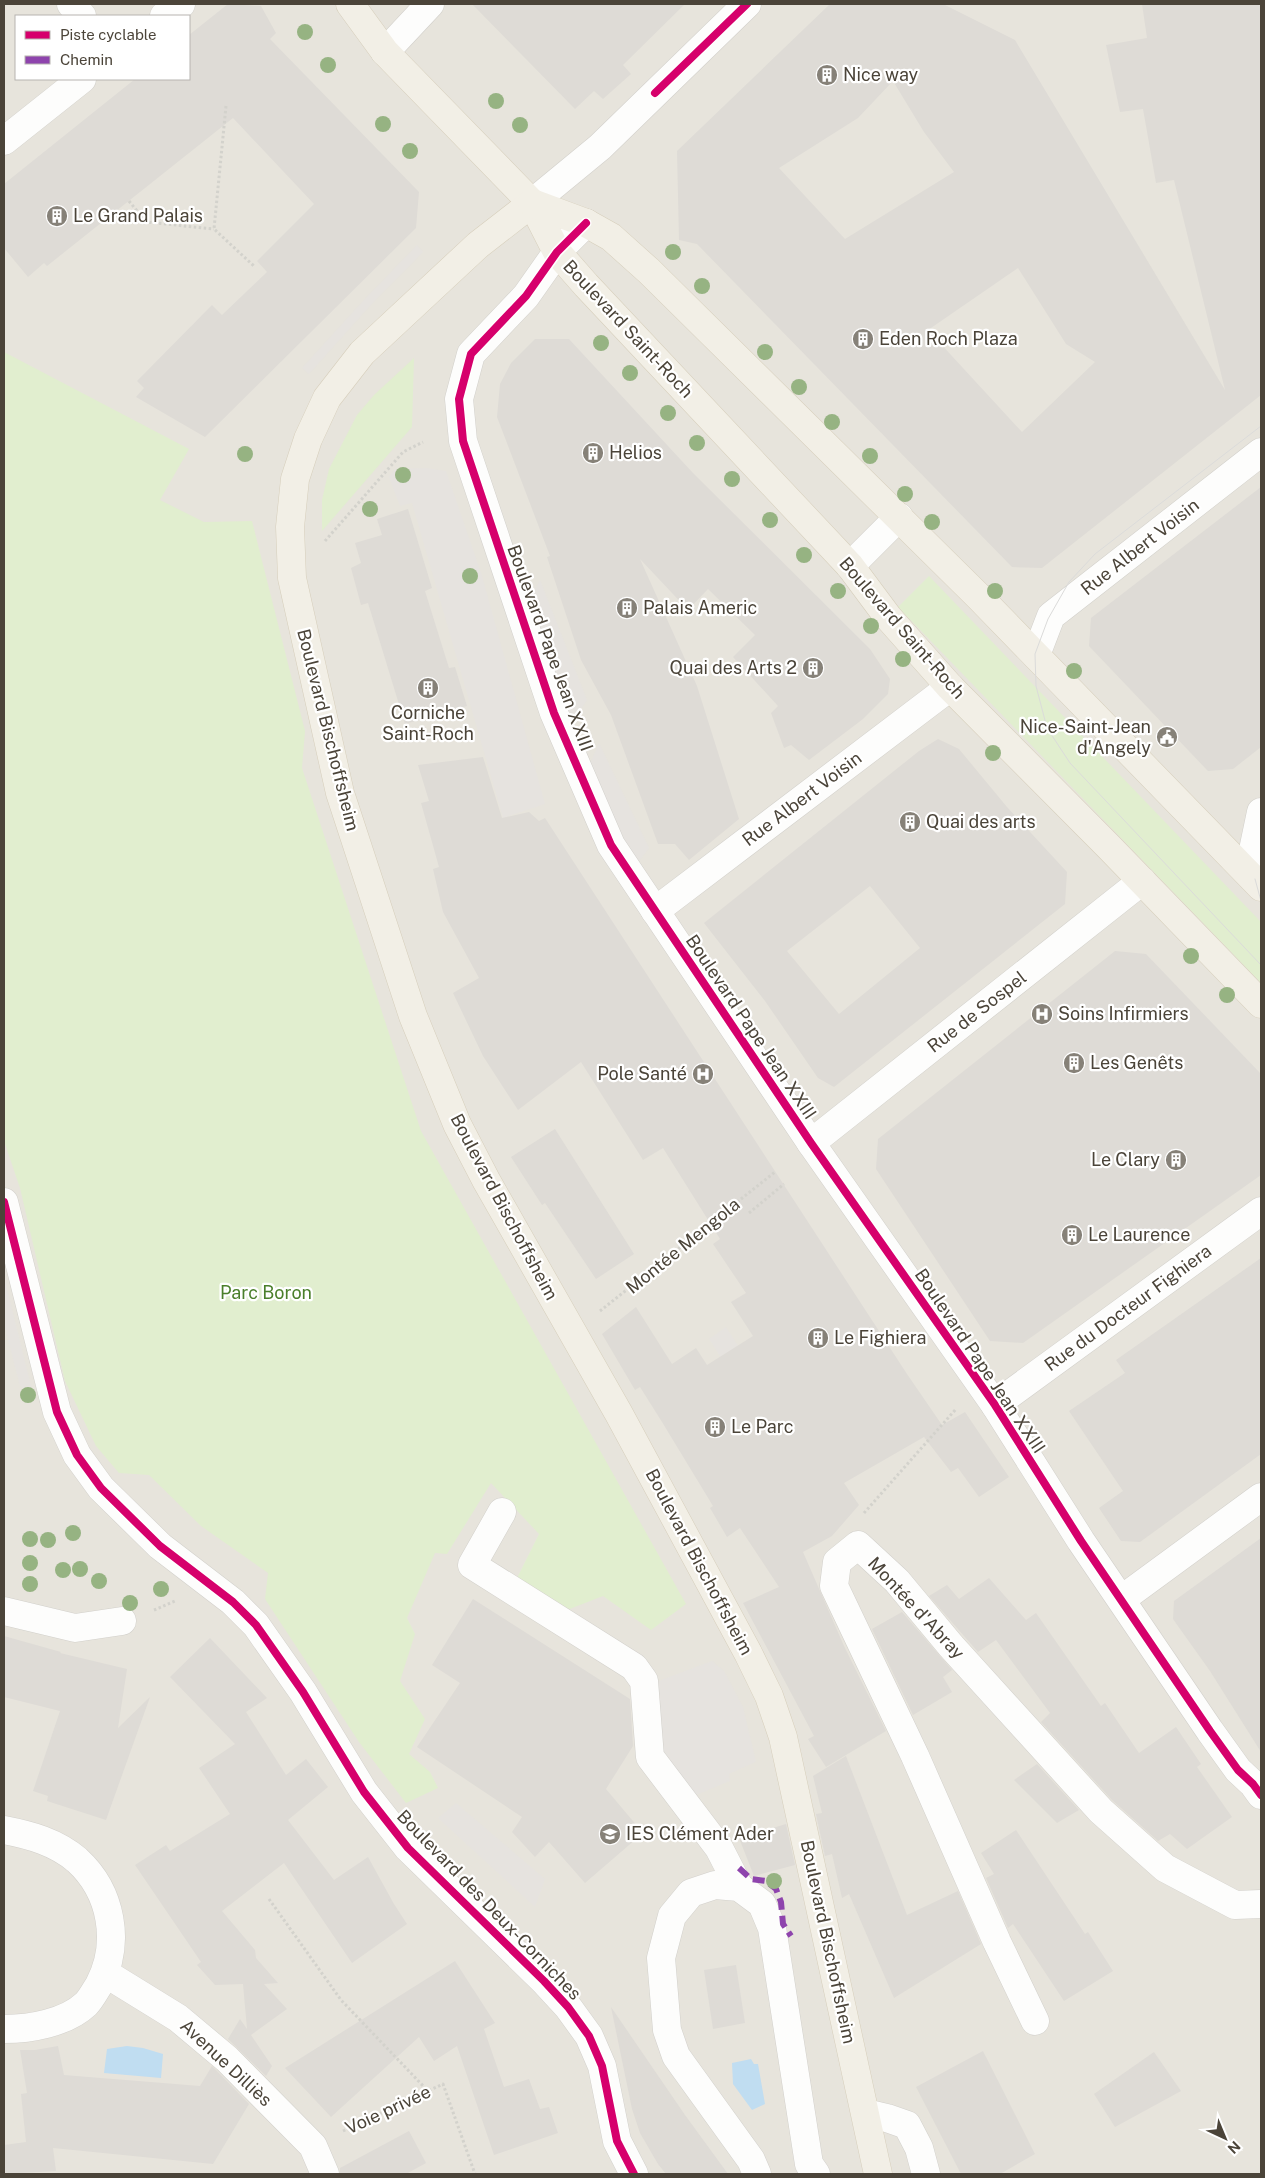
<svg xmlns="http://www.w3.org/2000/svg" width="1265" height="2178" viewBox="0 0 1265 2178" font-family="'Public Sans',sans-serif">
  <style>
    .residential { fill: #e7e4dc; fill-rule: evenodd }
    .green { fill: #e1eecf }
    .parking { fill: #e6e3df }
    .water { fill: #c0ddf1 }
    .building { fill: #dedbd6; fill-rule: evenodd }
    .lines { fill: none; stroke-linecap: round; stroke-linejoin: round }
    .minor-casing { stroke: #d2d0cb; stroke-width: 29 }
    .major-casing { stroke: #d6cebb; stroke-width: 29 }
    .path { stroke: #d3d2cc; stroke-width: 3; stroke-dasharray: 2.5 2.5; stroke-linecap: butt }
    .minor { stroke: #fdfdfc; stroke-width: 28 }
    .major { stroke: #f2efe6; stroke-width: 28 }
    .tram { stroke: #dbdbda; stroke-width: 1 }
    .quiet { stroke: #8e44ad; stroke-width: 6; stroke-dasharray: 12 6; stroke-linecap: butt }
    .cycleway-casing { stroke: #fff; stroke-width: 11 }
    .cycleway { stroke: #d6006c; stroke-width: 8 }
    .tree { fill: #96b382 }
    .labels { text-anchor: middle; stroke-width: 4.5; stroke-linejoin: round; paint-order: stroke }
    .poi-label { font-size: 18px; fill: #4b4439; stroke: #fff; text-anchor: start }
    .street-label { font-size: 18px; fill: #4b4439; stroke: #fff }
    .park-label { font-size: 18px; fill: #4a7f2a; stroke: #fff }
  </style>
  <rect width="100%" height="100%" fill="#f4f2ee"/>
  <path class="residential" d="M 4,4 L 1261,4 L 1261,2174 L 4,2174 ZM 16,16 L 189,16 L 189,79 L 16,79 Z"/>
  <g class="green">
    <path d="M 4,352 L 189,449 L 160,500 L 204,522 L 252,521 L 305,731 L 302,768 L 421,1131 L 686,1604 L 651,1630 L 603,1596 L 562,1612 L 516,1580 L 539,1534 L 491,1483 L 447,1554 L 435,1553 L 407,1618 L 415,1634 L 400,1681 L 425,1719 L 409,1754 L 430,1772 L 438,1788 L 406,1803 L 359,1742 L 265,1599 L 268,1573 L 201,1526 L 149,1475 L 119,1473 L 96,1446 L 65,1381 L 20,1188 L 4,1141 Z"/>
    <path d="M 414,358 L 412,427 L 322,531 L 322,500 L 329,469 L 357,415 L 374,395 Z"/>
    <path d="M 929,576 L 1261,922 L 1261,983 L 898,607 Z"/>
  </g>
  <g class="parking">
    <path d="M 417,245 L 423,252 L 369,307 L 309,374 L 302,368 L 363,301 Z"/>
    <path d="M 426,468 L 446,471 L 482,576 L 545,804 L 503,818 L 412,503 L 400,506 L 389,477 L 395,469 Z"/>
    <path d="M 540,580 L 587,700 L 568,728 L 527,605 Z"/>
    <path d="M 599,743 L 649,848 L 633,869 L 587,771 Z"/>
    <path d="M 4,1277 L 33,1394 L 20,1386 L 4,1324 Z"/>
    <path d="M 726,1327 L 786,1421 L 769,1433 L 709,1339 Z"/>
    <path d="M 712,1661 L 724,1671 L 743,1707 L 756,1762 L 729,1774 L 730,1781 L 691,1797 L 660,1754 L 656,1682 Z"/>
    <path d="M 456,1803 L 545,1879 L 535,1907 L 438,1818 Z"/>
  </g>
  <g class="water">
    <path d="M 127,2046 L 143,2048 L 163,2054 L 161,2078 L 104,2073 L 107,2049 Z"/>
    <path d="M 751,2059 L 754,2064 L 758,2064 L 765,2104 L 752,2110 L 733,2084 L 732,2063 Z"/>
  </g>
  <g class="building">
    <path d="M 228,4 L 261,6 L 276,33 L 270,39 L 419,192 L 416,228 L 205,437 L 136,397 L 144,388 L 137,381 L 212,305 L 222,315 L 267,272 L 257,261 L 314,204 L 233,118 L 47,266 L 44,263 L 28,277 L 4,248 L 4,184 L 135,79 L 189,79 L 189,35 Z"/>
    <path d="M 472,4 L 685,4 L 623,65 L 631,74 L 603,99 L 594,91 L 575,109 Z"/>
    <path d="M 830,4 L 943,4 L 1015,40 L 1225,390 L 1174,180 L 1156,183 L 1143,109 L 1120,112 L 1106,45 L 1147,38 L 1142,4 L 1261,4 L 1261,395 L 1042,568 L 1012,567 L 697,244 L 679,240 L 677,151 ZM 893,81 L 924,132 L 954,172 L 845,239 L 779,168 L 858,118 ZM 1018,268 L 1066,344 L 1095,362 L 1022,432 L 928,330 Z"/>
    <path d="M 535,339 L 569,339 L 693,473 L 870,649 L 890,679 L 888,694 L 863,719 L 809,760 L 791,745 L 784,748 L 771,713 L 778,706 L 733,657 L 755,635 L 708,589 L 688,610 L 640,559 L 697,686 L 739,819 L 689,860 L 675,844 L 658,844 L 611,715 L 581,660 L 547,557 L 550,556 L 497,417 L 500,384 L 511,363 Z"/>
    <path d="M 1261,487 L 1261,747 L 1233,769 L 1208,771 L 1089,646 L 1091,618 Z"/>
    <path d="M 408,509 L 432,588 L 425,591 L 449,668 L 455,667 L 467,706 L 405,724 L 368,603 L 361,605 L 351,568 L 361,563 L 355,543 L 382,535 L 377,519 Z"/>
    <path d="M 938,739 L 959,749 L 1007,807 L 1067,872 L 1065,904 L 834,1087 L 818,1078 L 765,1001 L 704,923 L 919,751 ZM 870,886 L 920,948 L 839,1014 L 787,951 Z"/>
    <path d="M 483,757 L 502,818 L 529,812 L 539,821 L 545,818 L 907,1374 L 942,1425 L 965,1412 L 1009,1477 L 979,1497 L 958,1468 L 951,1472 L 924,1437 L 844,1483 L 859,1505 L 832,1536 L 803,1552 L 844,1646 L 886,1731 L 826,1767 L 808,1739 L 814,1736 L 743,1603 L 779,1587 L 740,1528 L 727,1537 L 710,1508 L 713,1506 L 662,1422 L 640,1387 L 635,1390 L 602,1334 L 636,1307 L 672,1364 L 696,1348 L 707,1365 L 753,1336 L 731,1302 L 746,1293 L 713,1244 L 720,1239 L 663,1148 L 643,1160 L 581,1062 L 518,1110 L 483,1056 L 453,993 L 479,978 L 443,912 L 433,869 L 439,867 L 421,803 L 429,801 L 418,765 Z"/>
    <path d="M 1115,951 L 1146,954 L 1261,1074 L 1261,1175 L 1023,1343 L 990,1341 L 876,1169 L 878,1139 Z"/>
    <path d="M 555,1129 L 634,1254 L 596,1279 L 545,1203 L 542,1205 L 511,1157 Z"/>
    <path d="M 1261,1258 L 1261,1454 L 1140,1542 L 1121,1541 L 1099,1508 L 1123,1491 L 1069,1411 L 1125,1373 L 1116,1360 Z"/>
    <path d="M 1261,1538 L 1261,1752 L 1210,1671 L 1173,1619 L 1174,1601 Z"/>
    <path d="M 989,1578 L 1026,1620 L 1036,1613 L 1101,1706 L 1105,1703 L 1139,1753 L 1176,1727 L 1201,1764 L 1197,1767 L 1232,1817 L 1187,1849 L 1170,1834 L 1158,1841 L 1112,1800 L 1041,1722 L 1050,1713 L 996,1640 L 978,1652 L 929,1596 L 947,1585 L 959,1599 Z"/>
    <path d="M 473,1599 L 630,1699 L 633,1746 L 606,1789 L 643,1833 L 585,1883 L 549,1842 L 535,1857 L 512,1832 L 522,1817 L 417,1747 L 460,1683 L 432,1665 Z"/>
    <path d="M 902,1612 L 952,1670 L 943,1677 L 952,1692 L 913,1715 L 872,1629 Z"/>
    <path d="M 4,1636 L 61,1652 L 60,1653 L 127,1669 L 118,1728 L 150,1697 L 106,1820 L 47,1801 L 48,1796 L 33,1791 L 60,1711 L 4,1697 Z"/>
    <path d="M 210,1638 L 267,1698 L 246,1712 L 286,1775 L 306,1759 L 328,1787 L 288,1820 L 334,1880 L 368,1857 L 394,1904 L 407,1924 L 352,1963 L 284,1863 L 222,1911 L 255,1950 L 256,1958 L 278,1983 L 264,1984 L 287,2009 L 251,2035 L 272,2066 L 266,2076 L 228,2039 L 240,2019 L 247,2029 L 243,1984 L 215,1985 L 197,1965 L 201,1962 L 135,1865 L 166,1845 L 170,1851 L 230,1814 L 199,1768 L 235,1744 L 170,1677 Z"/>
    <path d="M 846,1756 L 907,1915 L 958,1891 L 981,1944 L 894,1998 L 849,1894 L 842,1898 L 832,1854 L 825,1856 L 816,1814 L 822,1813 L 813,1776 Z"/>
    <path d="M 1037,1764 L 1079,1810 L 1057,1823 L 1014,1780 Z"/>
    <path d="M 786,1824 L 795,1865 L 754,1876 L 739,1838 Z"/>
    <path d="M 1016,1830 L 1085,1934 L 1088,1932 L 1113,1971 L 1064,2001 L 1013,1924 L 1008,1928 L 986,1878 L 994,1874 L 981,1853 Z"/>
    <path d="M 455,1961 L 495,2023 L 484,2029 L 504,2087 L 529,2079 L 540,2109 L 549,2107 L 558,2133 L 494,2155 L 457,2046 L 434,2061 L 419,2037 L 331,2117 L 285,2068 Z"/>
    <path d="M 736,1965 L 745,2023 L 713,2029 L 704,1970 Z"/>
    <path d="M 611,2007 L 685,2115 L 728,2174 L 666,2174 L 658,2164 L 640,2133 L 632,2109 Z"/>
    <path d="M 58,2046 L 64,2075 L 200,2086 L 212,2066 L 249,2104 L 213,2164 L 53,2148 L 56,2171 L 4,2174 L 4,2145 L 26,2142 L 21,2094 L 27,2093 L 20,2050 L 35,2050 Z"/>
    <path d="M 983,2051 L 1035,2154 L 1000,2174 L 961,2174 L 916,2087 Z"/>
    <path d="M 1154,2052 L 1181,2091 L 1115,2127 L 1094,2094 Z"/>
    <path d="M 409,2131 L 426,2163 L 406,2174 L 340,2174 L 340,2168 Z"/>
  </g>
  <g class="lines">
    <g class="minor-casing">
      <g id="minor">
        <path d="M 71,4 L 82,16"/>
        <path d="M 164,16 L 181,4"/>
        <path d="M 385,52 L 430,4"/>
        <path d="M 4,141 L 82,79"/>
        <path d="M 532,203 L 600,147 L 747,4"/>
        <path d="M 586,223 L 557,252 L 526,296 L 471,354 L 459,399 L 463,441 L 554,713 L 611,845 L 811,1143 L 995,1405 L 1081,1541 L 1210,1731 L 1238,1770 L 1253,1784 L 1261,1795"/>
        <path d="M 850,566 L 899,517"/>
        <path d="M 1036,655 L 1051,616 L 1261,452"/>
        <path d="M 1255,879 L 1252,855 L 1261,812"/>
        <path d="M 655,911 L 950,687"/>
        <path d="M 811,1143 L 1142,881"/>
        <path d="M 4,1202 L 57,1412 L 77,1455 L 101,1488 L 160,1546 L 233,1602 L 256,1625 L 303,1692 L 364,1792 L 408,1848 L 544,1981 L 568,2007 L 589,2036 L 602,2066 L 617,2141 L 634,2174"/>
        <path d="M 995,1405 L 1261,1211"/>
        <path d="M 502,1512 L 472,1565 L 634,1667 L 644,1681 L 650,1757 L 719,1848 L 739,1887"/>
        <path d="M 1122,1599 L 1261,1497"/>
        <path d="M 4,1611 L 75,1628 L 122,1621"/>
        <path d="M 4,1830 C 30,1835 56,1842 77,1860 C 112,1892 121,1943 99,1985 C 95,1991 91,1999 86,2004 C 66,2023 30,2029 4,2029"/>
        <path d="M 105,1973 L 178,2018 L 227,2059 L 313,2146 L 325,2174"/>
        <path d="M 1035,2021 L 997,1942 L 915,1756 L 834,1586 L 837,1562 L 858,1545 L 897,1581 L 951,1646 L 1101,1811 L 1165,1868 L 1235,1905 L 1261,1904"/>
        <path d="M 866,2113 L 887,2118 L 907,2125 L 919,2148 L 926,2174"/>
        <path d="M 757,2174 L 751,2160 L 676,2056 L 667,2030 L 661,1958 L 672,1916 L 691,1893 L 715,1885 L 739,1887 L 762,1904 L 772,1928 L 809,2164 L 816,2174"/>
      </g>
    </g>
    <g class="major-casing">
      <g id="major">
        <path d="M 350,4 L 385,52 L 532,203 L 557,252 L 586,285 L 850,566 L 888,617 L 950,687 L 1109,847 L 1261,1004"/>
        <path d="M 532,203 L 478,245 L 362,353 L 327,398 L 308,439 L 295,479 L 290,527 L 292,578 L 340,793 L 413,1016 L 457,1124 L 486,1180 L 619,1414 L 748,1653 L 769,1696 L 783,1737 L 878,2174"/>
        <path d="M 532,203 L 586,223 L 611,237 L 649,271 L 979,597 L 1261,887"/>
      </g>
    </g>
    <g class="path">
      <path d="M 226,106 L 214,229 L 255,267"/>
      <path d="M 129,201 L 146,222 L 214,229"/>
      <path d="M 325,541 L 403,452 L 423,442"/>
      <path d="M 749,1213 L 784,1184"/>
      <path d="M 600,1311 L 775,1172"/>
      <path d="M 864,1513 L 956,1409"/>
      <path d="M 154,1610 L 175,1601"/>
      <path d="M 269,1899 L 341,2000 L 427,2090"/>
      <path d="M 343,2131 L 443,2084 L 475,2174"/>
    </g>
    <use href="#minor" class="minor"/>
    <use href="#major" class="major"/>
    <g class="tram">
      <path d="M 1261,426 L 1095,554 L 1069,582 L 1048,619 L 1035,654 L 1036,686 L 1047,728 L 1070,763 L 1261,965"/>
      <path d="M 1261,812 L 1261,811"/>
      <path d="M 1255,879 L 1261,901"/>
    </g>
    <path class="quiet" d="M 739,1868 L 751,1879 L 766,1881 L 776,1889 L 781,1902 L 783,1924 L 791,1936"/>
    <g class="cycleway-casing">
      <g id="cycleway">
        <path d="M 655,93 L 747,4"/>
        <path d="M 586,223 L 557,252 L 526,296 L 471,354 L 459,399 L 463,441 L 554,713 L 611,845 L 811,1143 L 995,1405 L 1081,1541 L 1210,1731 L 1238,1770 L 1253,1784 L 1261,1795"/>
        <path d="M 4,1202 L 57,1412 L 77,1455 L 101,1488 L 160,1546 L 233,1602 L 256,1625 L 303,1692 L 364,1792 L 408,1848 L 544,1981 L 568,2007 L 589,2036 L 602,2066 L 617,2141 L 634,2174"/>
      </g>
    </g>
    <use href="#cycleway" class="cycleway"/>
  </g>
  <g class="tree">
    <circle cx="305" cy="32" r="8"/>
    <circle cx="328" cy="65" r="8"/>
    <circle cx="496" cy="101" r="8"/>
    <circle cx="383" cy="124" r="8"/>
    <circle cx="520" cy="125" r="8"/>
    <circle cx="410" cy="151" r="8"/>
    <circle cx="673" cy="252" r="8"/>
    <circle cx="702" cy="286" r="8"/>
    <circle cx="601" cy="343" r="8"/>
    <circle cx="765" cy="352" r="8"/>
    <circle cx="630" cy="373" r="8"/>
    <circle cx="799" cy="387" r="8"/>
    <circle cx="668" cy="413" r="8"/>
    <circle cx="832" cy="422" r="8"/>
    <circle cx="697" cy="443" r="8"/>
    <circle cx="245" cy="454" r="8"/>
    <circle cx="870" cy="456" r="8"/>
    <circle cx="403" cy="475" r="8"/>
    <circle cx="732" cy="479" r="8"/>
    <circle cx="905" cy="494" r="8"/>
    <circle cx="370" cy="509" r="8"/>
    <circle cx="770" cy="520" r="8"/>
    <circle cx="932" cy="522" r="8"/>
    <circle cx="804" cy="555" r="8"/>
    <circle cx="470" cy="576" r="8"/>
    <circle cx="838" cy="591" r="8"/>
    <circle cx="995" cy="591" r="8"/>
    <circle cx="871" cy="626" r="8"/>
    <circle cx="903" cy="659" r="8"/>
    <circle cx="1074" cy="671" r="8"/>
    <circle cx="993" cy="753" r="8"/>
    <circle cx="1191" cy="956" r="8"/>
    <circle cx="1227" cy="995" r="8"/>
    <circle cx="28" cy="1395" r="8"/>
    <circle cx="73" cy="1533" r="8"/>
    <circle cx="30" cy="1539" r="8"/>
    <circle cx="48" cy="1540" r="8"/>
    <circle cx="30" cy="1563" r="8"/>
    <circle cx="80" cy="1569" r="8"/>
    <circle cx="63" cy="1570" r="8"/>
    <circle cx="99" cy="1581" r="8"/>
    <circle cx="30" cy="1584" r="8"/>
    <circle cx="161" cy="1589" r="8"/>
    <circle cx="130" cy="1603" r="8"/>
    <circle cx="774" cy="1881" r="8"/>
  </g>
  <defs>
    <g id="building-disc" transform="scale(1.125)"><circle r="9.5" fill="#868178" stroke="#fff"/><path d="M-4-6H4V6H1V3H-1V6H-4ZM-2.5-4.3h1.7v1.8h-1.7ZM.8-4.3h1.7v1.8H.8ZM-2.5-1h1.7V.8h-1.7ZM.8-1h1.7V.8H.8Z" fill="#fff"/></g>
    <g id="civic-disc" transform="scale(1.125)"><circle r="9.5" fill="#868178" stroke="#fff"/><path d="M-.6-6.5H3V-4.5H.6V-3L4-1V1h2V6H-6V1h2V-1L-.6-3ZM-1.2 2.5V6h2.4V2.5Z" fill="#fff"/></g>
    <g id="hospital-disc" transform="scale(1.125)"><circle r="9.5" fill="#868178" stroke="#fff"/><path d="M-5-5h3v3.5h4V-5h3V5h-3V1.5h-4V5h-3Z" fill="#fff"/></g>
    <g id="school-disc" transform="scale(1.125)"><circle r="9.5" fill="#868178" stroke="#fff"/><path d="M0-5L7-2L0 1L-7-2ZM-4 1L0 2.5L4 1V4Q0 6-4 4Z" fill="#fff"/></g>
  </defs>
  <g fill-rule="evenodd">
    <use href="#building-disc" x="827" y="75"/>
    <use href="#building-disc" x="57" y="216"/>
    <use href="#building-disc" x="863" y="339"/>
    <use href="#building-disc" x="593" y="453"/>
    <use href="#building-disc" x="627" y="608"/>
    <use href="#building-disc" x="813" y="668"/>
    <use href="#building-disc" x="428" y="688"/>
    <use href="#civic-disc" x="1167" y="737"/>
    <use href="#building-disc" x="910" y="822"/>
    <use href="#hospital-disc" x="1042" y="1014"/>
    <use href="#building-disc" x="1074" y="1063"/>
    <use href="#hospital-disc" x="703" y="1074"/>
    <use href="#building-disc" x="1176" y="1160"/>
    <use href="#building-disc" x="1072" y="1235"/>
    <use href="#building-disc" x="818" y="1338"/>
    <use href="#building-disc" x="715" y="1427"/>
    <use href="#school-disc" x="610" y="1834"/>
  </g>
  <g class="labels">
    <g class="poi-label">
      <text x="843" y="81">Nice way</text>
      <text x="73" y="222">Le Grand Palais</text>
      <text x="879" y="345">Eden Roch Plaza</text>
      <text x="609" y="459">Helios</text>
      <text x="643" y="614">Palais Americ</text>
      <text x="797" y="674" text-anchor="end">Quai des Arts 2</text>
      <text x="428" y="719" text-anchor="middle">Corniche<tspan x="428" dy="21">Saint-Roch</tspan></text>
      <text x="1151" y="733" text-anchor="end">Nice-Saint-Jean<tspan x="1151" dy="21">d'Angely</tspan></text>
      <text x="926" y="828">Quai des arts</text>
      <text x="1058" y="1020">Soins Infirmiers</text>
      <text x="1090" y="1069">Les Genêts</text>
      <text x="687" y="1080" text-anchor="end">Pole Santé</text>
      <text x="1160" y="1166" text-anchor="end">Le Clary</text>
      <text x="1088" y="1241">Le Laurence</text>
      <text x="834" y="1344">Le Fighiera</text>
      <text x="731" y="1433">Le Parc</text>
      <text x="626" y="1840">IES Clément Ader</text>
    </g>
    <g class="street-label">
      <text transform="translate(628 329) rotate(47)" y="6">Boulevard Saint-Roch</text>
      <text transform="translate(1140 547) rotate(-38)" y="6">Rue Albert Voisin</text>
      <text transform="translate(902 628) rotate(49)" y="6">Boulevard Saint-Roch</text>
      <text transform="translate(550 648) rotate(70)" y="6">Boulevard Pape Jean XXIII</text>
      <text transform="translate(328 730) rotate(76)" y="6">Boulevard Bischoffsheim</text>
      <text transform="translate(802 799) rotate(-37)" y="6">Rue Albert Voisin</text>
      <text transform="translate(977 1012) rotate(-38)" y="6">Rue de Sospel</text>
      <text transform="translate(751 1027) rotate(56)" y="6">Boulevard Pape Jean XXIII</text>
      <text transform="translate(504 1207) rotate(62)" y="6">Boulevard Bischoffsheim</text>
      <text transform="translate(683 1246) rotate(-39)" y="6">Montée Mengola</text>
      <text transform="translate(1128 1308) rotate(-36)" y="6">Rue du Docteur Fighiera</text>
      <text transform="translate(980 1361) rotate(56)" y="6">Boulevard Pape Jean XXIII</text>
      <text transform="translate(699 1562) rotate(62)" y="6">Boulevard Bischoffsheim</text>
      <text transform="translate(916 1608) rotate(47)" y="6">Montée d'Abray</text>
      <text transform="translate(489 1905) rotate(46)" y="6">Boulevard des Deux-Corniches</text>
      <text transform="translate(828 1942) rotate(78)" y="6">Boulevard Bischoffsheim</text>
      <text transform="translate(226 2063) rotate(43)" y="6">Avenue Dilliès</text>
      <text transform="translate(388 2110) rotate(-25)" y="6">Voie privée</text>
    </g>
    <g class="park-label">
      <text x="266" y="1299">Parc Boron</text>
    </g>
  </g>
  <rect width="1265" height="2178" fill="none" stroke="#4b4439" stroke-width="10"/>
  <rect x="15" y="15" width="175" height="65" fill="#ffffff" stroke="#b7b4b0"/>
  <rect x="25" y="31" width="25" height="8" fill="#d6006c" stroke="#b7b4b0"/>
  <text x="60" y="40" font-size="15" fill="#4b4439">Piste cyclable</text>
  <rect x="25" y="56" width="25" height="8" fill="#8e44ad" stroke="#b7b4b0"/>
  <text x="60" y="65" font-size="15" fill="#4b4439">Chemin</text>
  <g transform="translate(1225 2138) rotate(136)" stroke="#ffffff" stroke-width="4" paint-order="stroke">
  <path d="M0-4L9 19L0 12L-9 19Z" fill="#4b4439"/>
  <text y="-8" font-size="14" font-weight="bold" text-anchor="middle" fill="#4b4439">N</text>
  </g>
</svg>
